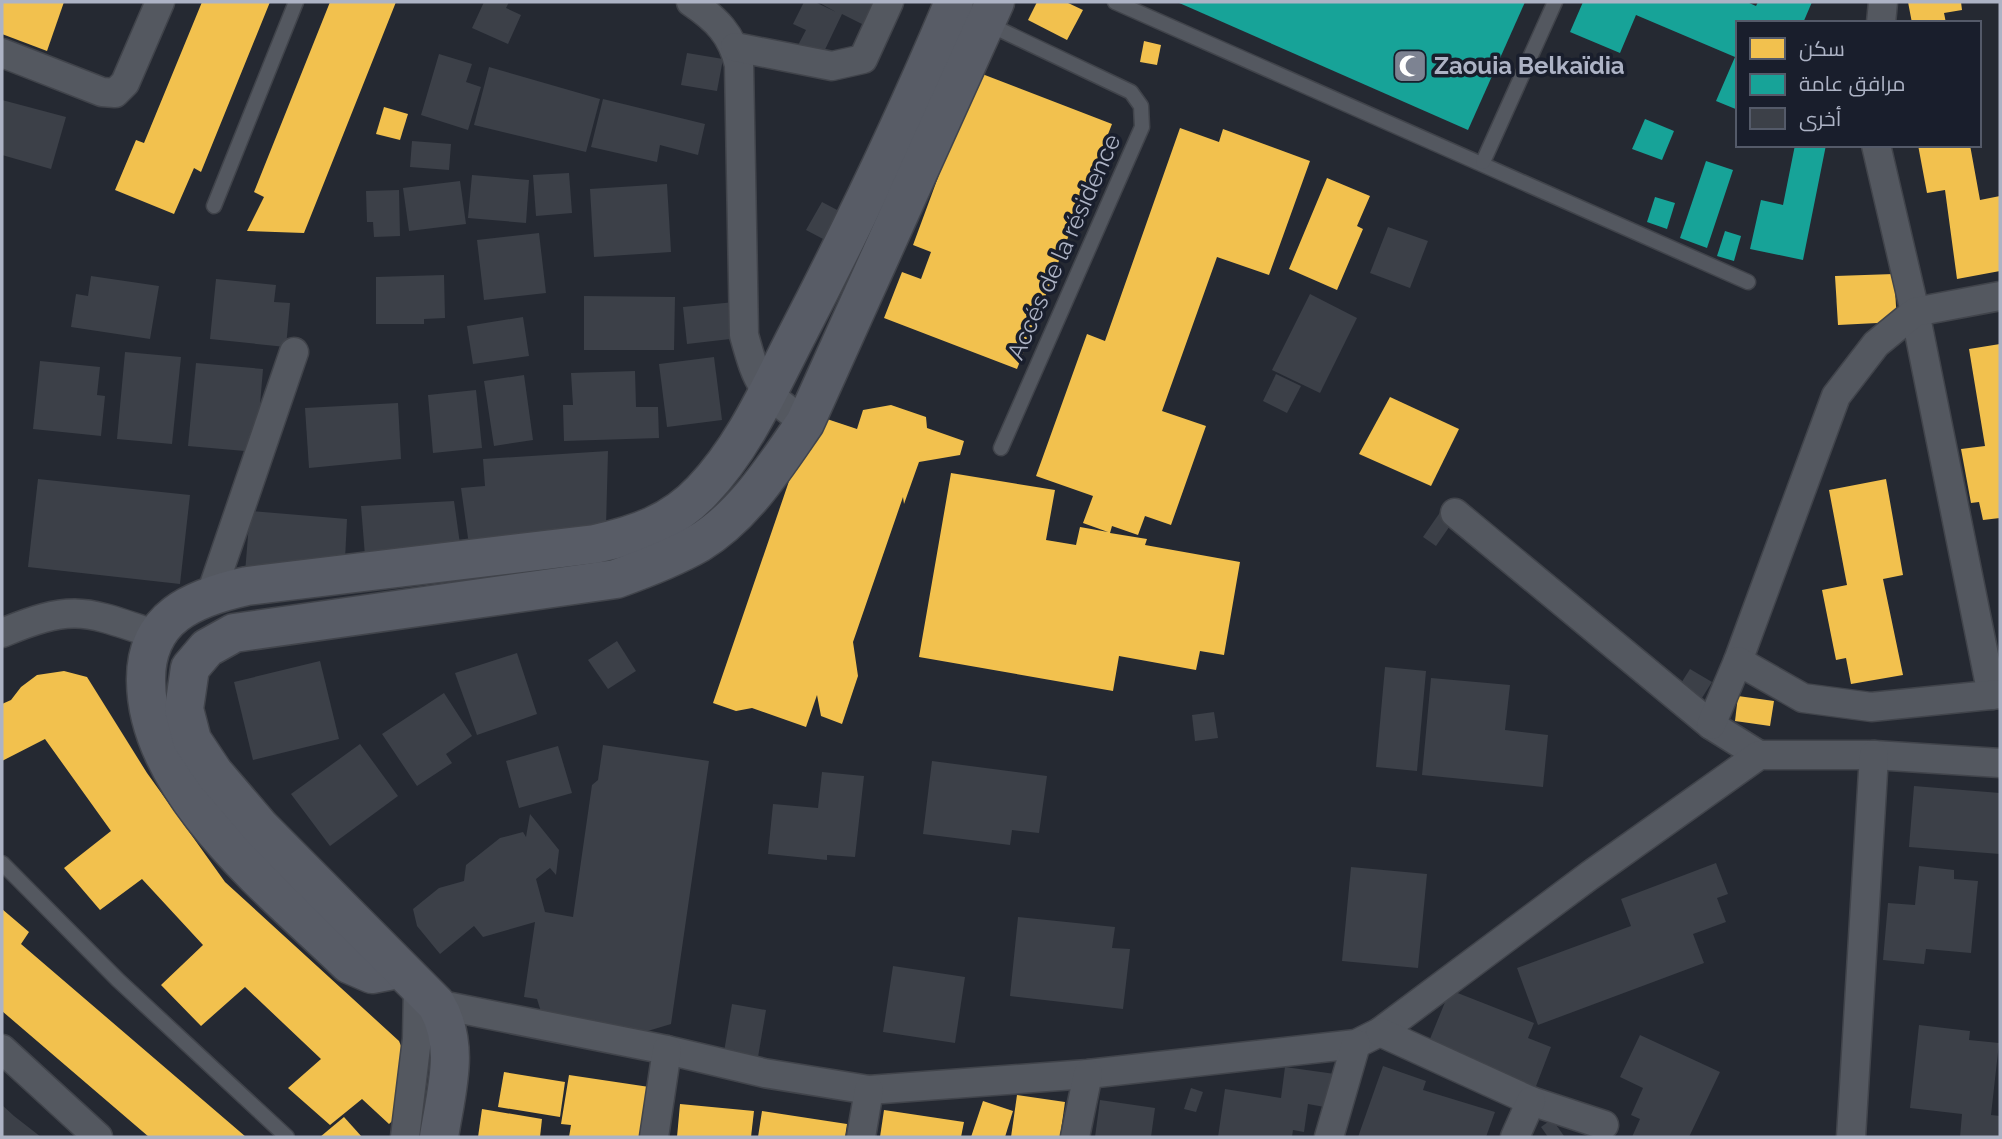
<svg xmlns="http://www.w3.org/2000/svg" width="2002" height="1139" viewBox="0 0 2002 1139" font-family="Raleway,Cairo,sans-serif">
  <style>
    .homes { fill: #f2c14e }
    .public { fill: #17a398 }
    .building { fill: #3c4048 }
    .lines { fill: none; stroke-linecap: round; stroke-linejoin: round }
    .lane-casing { stroke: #41444b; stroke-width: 17 }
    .street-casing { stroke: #41444b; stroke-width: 31 }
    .secondary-casing { stroke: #41444b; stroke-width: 41 }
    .lane { stroke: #545860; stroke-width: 14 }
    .street { stroke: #545860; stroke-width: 28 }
    .secondary { stroke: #585c66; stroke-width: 38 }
    .labels { text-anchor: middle; stroke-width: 7; stroke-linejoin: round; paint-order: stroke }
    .poi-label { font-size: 24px; font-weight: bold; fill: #adb3c5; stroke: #191e2c; text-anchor: start }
    .street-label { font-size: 24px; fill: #adb3c5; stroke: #191e2c }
  </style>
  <rect width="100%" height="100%" fill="#252932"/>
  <g class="homes">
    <path d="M 2,2 L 64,2 L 47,51 L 2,34 Z"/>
    <path d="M 202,2 L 270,2 L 201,172 L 194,168 L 174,214 L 115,190 L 136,140 L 144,143 Z"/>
    <path d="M 330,2 L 396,2 L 304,233 L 247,231 L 264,197 L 254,192 Z"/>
    <path d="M 1037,2 L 1066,2 L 1083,10 L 1067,40 L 1028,20 Z"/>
    <path d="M 1908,2 L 1961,2 L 1962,10 L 1944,13 L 1946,23 L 1912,23 Z"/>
    <path d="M 1144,41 L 1161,45 L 1157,65 L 1140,62 Z"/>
    <path d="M 977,72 L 1112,124 L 1017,369 L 884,318 L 902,272 L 921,279 L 931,252 L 913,245 Z"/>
    <path d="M 384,107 L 408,114 L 400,140 L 376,134 Z"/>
    <path d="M 1180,128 L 1219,142 L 1223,129 L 1310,161 L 1269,275 L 1217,257 L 1162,411 L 1206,426 L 1171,525 L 1145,516 L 1138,535 L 1112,526 L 1110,533 L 1147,539 L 1145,545 L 1240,562 L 1224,655 L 1200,651 L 1196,670 L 1119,656 L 1113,691 L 919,657 L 951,473 L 1055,490 L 1046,540 L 1076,545 L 1080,527 L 1108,532 L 1083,523 L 1093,496 L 1036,476 L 1087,334 L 1105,341 Z"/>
    <path d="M 1918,145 L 1970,145 L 1980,200 L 2000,196 L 2000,271 L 1957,279 L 1945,190 L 1927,193 Z"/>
    <path d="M 1327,178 L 1370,196 L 1357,226 L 1363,229 L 1337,290 L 1289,269 Z"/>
    <path d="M 1894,274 L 1897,322 L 1838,325 L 1835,276 Z"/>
    <path d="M 2000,344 L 2000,518 L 1983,520 L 1979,502 L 1971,503 L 1961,449 L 1985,446 L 1969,349 Z"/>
    <path d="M 1390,397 L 1459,429 L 1431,486 L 1359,454 Z"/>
    <path d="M 891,405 L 926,417 L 927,428 L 964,441 L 960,455 L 919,462 L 904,504 L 903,497 L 853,642 L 858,676 L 842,724 L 821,716 L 817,695 L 806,727 L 752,708 L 736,711 L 713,703 L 812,414 L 857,429 L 863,410 Z"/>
    <path d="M 1886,479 L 1903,575 L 1883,579 L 1903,675 L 1851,684 L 1846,658 L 1836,660 L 1822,590 L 1847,585 L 1829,490 Z"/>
    <path d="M 64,671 L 87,677 L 147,773 L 225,882 L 399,1041 L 410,1068 L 404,1110 L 389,1124 L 362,1099 L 330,1125 L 288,1088 L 321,1059 L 245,987 L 201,1026 L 161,985 L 203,945 L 142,879 L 100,910 L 64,868 L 111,831 L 45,739 L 2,761 L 2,704 L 11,700 L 21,687 L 37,675 Z"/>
    <path d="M 1738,696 L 1774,701 L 1770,726 L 1735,721 Z"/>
    <path d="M 2,909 L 29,932 L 21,944 L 246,1137 L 149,1137 L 2,1011 Z"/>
    <path d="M 504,1072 L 565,1082 L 560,1117 L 498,1107 Z"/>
    <path d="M 569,1075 L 656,1088 L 648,1137 L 569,1137 L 571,1125 L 561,1124 Z"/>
    <path d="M 1017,1095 L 1065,1102 L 1060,1137 L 1011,1137 Z"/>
    <path d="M 983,1101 L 1013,1111 L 1005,1137 L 971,1137 Z"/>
    <path d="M 680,1104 L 754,1111 L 751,1137 L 677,1137 Z"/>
    <path d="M 482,1109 L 542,1119 L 540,1137 L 478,1137 Z"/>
    <path d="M 884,1110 L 964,1122 L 961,1137 L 880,1137 Z"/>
    <path d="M 762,1111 L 847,1124 L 845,1137 L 758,1137 Z"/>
    <path d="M 344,1117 L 362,1137 L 320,1137 Z"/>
  </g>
  <g class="public">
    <path d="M 1177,2 L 1525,2 L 1468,130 Z"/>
    <path d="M 1583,2 L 1747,2 L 1756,6 L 1758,2 L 1812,2 L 1803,23 L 1738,23 L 1738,110 L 1716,101 L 1735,57 L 1636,15 L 1620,53 L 1570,32 Z"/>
    <path d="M 1645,119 L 1674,131 L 1662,160 L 1632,149 Z"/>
    <path d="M 1795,145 L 1826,145 L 1803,260 L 1750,249 L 1761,200 L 1783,205 Z"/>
    <path d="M 1706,161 L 1733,170 L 1707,248 L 1680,238 Z"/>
    <path d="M 1655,197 L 1675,203 L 1667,229 L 1647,222 Z"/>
    <path d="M 1725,231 L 1741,236 L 1734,261 L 1717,256 Z"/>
  </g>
  <g class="building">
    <path d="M 484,2 L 509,2 L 506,8 L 521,15 L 508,44 L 472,28 Z"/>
    <path d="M 804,2 L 815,2 L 836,12 L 818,2 L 879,2 L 866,26 L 842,14 L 820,60 L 796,49 L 806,30 L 793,24 Z"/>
    <path d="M 687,53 L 723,59 L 717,91 L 681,85 Z"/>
    <path d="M 439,54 L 472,64 L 466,82 L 481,87 L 468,130 L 421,115 Z"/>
    <path d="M 489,67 L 600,99 L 586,152 L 474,125 Z"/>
    <path d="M 603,99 L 705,124 L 698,155 L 660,145 L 657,162 L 591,147 Z"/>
    <path d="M 2,100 L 66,117 L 51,169 L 2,155 Z"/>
    <path d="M 412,141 L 451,144 L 449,170 L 410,167 Z"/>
    <path d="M 569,173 L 572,213 L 536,216 L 533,175 Z"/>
    <path d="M 472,175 L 529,180 L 526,223 L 468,218 Z"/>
    <path d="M 460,181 L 466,224 L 409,231 L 403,188 Z"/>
    <path d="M 667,184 L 671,252 L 594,257 L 590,189 Z"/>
    <path d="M 399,190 L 400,236 L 374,237 L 373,222 L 367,222 L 366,191 Z"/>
    <path d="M 822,202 L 841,212 L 825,240 L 806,230 Z"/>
    <path d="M 1388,227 L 1428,241 L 1410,288 L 1370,273 Z"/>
    <path d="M 539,233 L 546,293 L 484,300 L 477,240 Z"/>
    <path d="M 444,275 L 445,318 L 424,319 L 424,324 L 376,324 L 376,277 Z"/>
    <path d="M 91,276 L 159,286 L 150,339 L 71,327 L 76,294 L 88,296 Z"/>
    <path d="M 216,279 L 276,285 L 274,302 L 290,303 L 286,347 L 210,339 Z"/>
    <path d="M 1310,294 L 1357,318 L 1320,393 L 1272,370 Z"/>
    <path d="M 584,296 L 675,297 L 674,350 L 584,350 Z"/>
    <path d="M 735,302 L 739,338 L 687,344 L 683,307 Z"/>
    <path d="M 523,317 L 529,356 L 473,364 L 467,326 Z"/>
    <path d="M 125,352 L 181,357 L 172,444 L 117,439 Z"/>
    <path d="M 714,357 L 722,420 L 667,427 L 659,364 Z"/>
    <path d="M 40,361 L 100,367 L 97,395 L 105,396 L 101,436 L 33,429 Z"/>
    <path d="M 196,363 L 263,369 L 256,452 L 188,446 Z"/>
    <path d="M 635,371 L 636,407 L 658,407 L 659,438 L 564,441 L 563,405 L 573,405 L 571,373 Z"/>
    <path d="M 1276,374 L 1301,386 L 1287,413 L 1263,401 Z"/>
    <path d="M 524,375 L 533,440 L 494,446 L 484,381 Z"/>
    <path d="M 476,390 L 482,448 L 433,453 L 428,395 Z"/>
    <path d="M 398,403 L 401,459 L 309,468 L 305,408 Z"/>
    <path d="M 608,451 L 606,527 L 469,545 L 461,488 L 485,486 L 483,459 Z"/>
    <path d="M 38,479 L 190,495 L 180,584 L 28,567 Z"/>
    <path d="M 454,501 L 460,544 L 365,556 L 361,506 Z"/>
    <path d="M 250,511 L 347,519 L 345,560 L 245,573 Z"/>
    <path d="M 1441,511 L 1454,520 L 1436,546 L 1423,537 Z"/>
    <path d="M 617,641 L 636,671 L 608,689 L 588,660 Z"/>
    <path d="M 517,653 L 537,714 L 477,735 L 455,673 Z"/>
    <path d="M 320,661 L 339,739 L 253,760 L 234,682 Z"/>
    <path d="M 1385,667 L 1426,671 L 1417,771 L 1376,767 Z"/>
    <path d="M 1690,669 L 1712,682 L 1700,701 L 1678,688 Z"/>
    <path d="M 1431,678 L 1510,685 L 1505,730 L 1548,735 L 1543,787 L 1422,775 Z"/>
    <path d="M 444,693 L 472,736 L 446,754 L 452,763 L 417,786 L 382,734 Z"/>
    <path d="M 1214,712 L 1218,738 L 1195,741 L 1192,715 Z"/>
    <path d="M 360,744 L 398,796 L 330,846 L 291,794 Z"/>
    <path d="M 603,745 L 709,761 L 671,1024 L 641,1033 L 542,1015 L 537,999 L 524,997 L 535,922 L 483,937 L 474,926 L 440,954 L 417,926 L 413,909 L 439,888 L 464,881 L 466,865 L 500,838 L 523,832 L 526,837 L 530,814 L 559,850 L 556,875 L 550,868 L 536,879 L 545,912 L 573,917 L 592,785 L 598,780 Z"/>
    <path d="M 558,746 L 572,793 L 519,808 L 506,761 Z"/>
    <path d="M 932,761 L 1047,776 L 1039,833 L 1012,830 L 1010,845 L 923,834 Z"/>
    <path d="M 822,772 L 864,776 L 855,857 L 827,855 L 827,860 L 768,854 L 773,804 L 818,808 Z"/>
    <path d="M 1914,786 L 2000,793 L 2000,854 L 1909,847 Z"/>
    <path d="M 1716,863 L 1728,894 L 1717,898 L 1726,922 L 1693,934 L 1704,963 L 1538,1025 L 1517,968 L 1631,926 L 1621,899 Z"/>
    <path d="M 1919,866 L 1954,870 L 1954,879 L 1978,881 L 1971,953 L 1926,949 L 1924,964 L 1883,960 L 1888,903 L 1915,905 Z"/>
    <path d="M 1351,867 L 1427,874 L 1418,968 L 1342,961 Z"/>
    <path d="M 1018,917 L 1115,927 L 1112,948 L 1130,949 L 1123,1009 L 1010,996 Z"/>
    <path d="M 893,966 L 965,977 L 955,1043 L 883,1032 Z"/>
    <path d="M 1450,990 L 1534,1023 L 1528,1038 L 1551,1047 L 1533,1094 L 1425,1051 Z"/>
    <path d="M 732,1004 L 766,1010 L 757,1063 L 723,1058 Z"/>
    <path d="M 1919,1025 L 1970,1031 L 1969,1040 L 1999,1043 L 1991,1115 L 2000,1116 L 2000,1137 L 1960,1137 L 1962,1114 L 1910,1108 Z"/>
    <path d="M 1640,1035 L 1720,1072 L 1689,1137 L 1632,1137 L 1640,1119 L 1631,1115 L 1643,1088 L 1620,1077 Z"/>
    <path d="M 1383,1066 L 1426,1081 L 1423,1090 L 1495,1112 L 1486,1137 L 1358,1137 Z"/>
    <path d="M 1285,1067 L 1335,1074 L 1330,1108 L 1308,1104 L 1304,1132 L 1293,1130 L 1292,1137 L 1218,1137 L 1225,1089 L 1281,1098 Z"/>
    <path d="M 1191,1088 L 1203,1092 L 1196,1112 L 1184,1109 Z"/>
    <path d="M 1100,1100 L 1155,1108 L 1151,1137 L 1095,1137 Z"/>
    <path d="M 2,1105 L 14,1116 L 41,1137 L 2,1137 Z"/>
    <path d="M 1552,1119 L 1564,1136 L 1562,1137 L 1548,1137 L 1541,1127 Z"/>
  </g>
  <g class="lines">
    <g class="lane-casing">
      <g id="lane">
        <path d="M 1115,2 L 1748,282"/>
        <path d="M 988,24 L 1131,92 L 1141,106 L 1142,127 L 1001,448"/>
        <path d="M 1483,162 L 1555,2"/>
        <path d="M 214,206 L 296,2"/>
        <path d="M 2,863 L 118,980 L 287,1137"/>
      </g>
    </g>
    <g class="street-casing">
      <g id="street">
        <path d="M 691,2 C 716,19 732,34 739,65 L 744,335 C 759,389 761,389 805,423"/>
        <path d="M 1881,23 L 1883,2"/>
        <path d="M 735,47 L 832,66 L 863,59 L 889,2"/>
        <path d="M 2,53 L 102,92 L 115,93 L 125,83 L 160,2"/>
        <path d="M 1876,145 L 1915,312 L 1992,695"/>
        <path d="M 1455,513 L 1711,725 L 1759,755"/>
        <path d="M 211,594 L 294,352"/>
        <path d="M 2,633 C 74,603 85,611 157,635"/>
        <path d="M 1738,661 L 1836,396 L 1876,344 L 1915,312 L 2000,296"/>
        <path d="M 1711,725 L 1738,661 L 1803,698 L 1871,707 L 2000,694"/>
        <path d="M 436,1004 L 667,1050 L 764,1073 L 869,1090 L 1088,1074 L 1356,1044 L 1380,1032 L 1589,876 L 1759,755 L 1874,755 L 2000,763"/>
        <path d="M 1380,1032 L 1531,1101 L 1604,1125"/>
        <path d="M 2,1049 L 98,1137"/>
        <path d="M 405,1137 L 417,1039 L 418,988"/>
        <path d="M 654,1137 L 667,1050"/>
        <path d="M 861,1137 L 869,1090"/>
        <path d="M 1075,1137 L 1088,1074"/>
        <path d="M 1329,1137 L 1356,1044"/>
        <path d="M 1515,1137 L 1531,1101"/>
        <path d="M 1851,1137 L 1874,755"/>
      </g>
    </g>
    <g class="secondary-casing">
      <g id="secondary">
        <path d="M 398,969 L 372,974 L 349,964 C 275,892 147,793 146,681 C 145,617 193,598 247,586 L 595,544 C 636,535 672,523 702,491 C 745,446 770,387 798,333 C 854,225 907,114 954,2"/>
        <path d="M 439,1137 C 446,1091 461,1046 436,1004 L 261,828 L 214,773 L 192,740 L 184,709 L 190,668 L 207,648 L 234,633 L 616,579 C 644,569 673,558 699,543 C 744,516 776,465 805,423 L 995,2"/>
      </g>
    </g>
    <use href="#lane" class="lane"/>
    <use href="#street" class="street"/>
    <use href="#secondary" class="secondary"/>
  </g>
  <defs>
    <g id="mosque-square" transform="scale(1.75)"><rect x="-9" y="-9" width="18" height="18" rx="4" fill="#7d8392" stroke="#191e2c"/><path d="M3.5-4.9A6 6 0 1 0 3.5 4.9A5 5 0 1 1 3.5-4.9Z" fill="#fff"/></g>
  </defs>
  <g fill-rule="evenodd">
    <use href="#mosque-square" x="1410" y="66"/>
  </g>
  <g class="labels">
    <g class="poi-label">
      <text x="1434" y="74">Zaouia Belkaïdia</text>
    </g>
    <g class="street-label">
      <text transform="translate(1064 247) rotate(-66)" y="8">Accés de la résidence</text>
    </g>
  </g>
  <rect width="2002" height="1139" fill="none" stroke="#adb3c5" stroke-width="7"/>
  <rect x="1736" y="21" width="245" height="126" fill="#191e2c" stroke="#545a69" stroke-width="2"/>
  <rect x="1750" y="38" width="35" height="21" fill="#f2c14e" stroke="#545a69" stroke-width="2"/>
  <text x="1799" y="56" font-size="21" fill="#adb3c5">سكن</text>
  <rect x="1750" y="74" width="35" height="21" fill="#17a398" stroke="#545a69" stroke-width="2"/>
  <text x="1799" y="91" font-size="21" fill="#adb3c5">مرافق عامة</text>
  <rect x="1750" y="108" width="35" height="21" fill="#3c4048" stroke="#545a69" stroke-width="2"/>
  <text x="1799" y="126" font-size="21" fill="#adb3c5">أخرى</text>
</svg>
